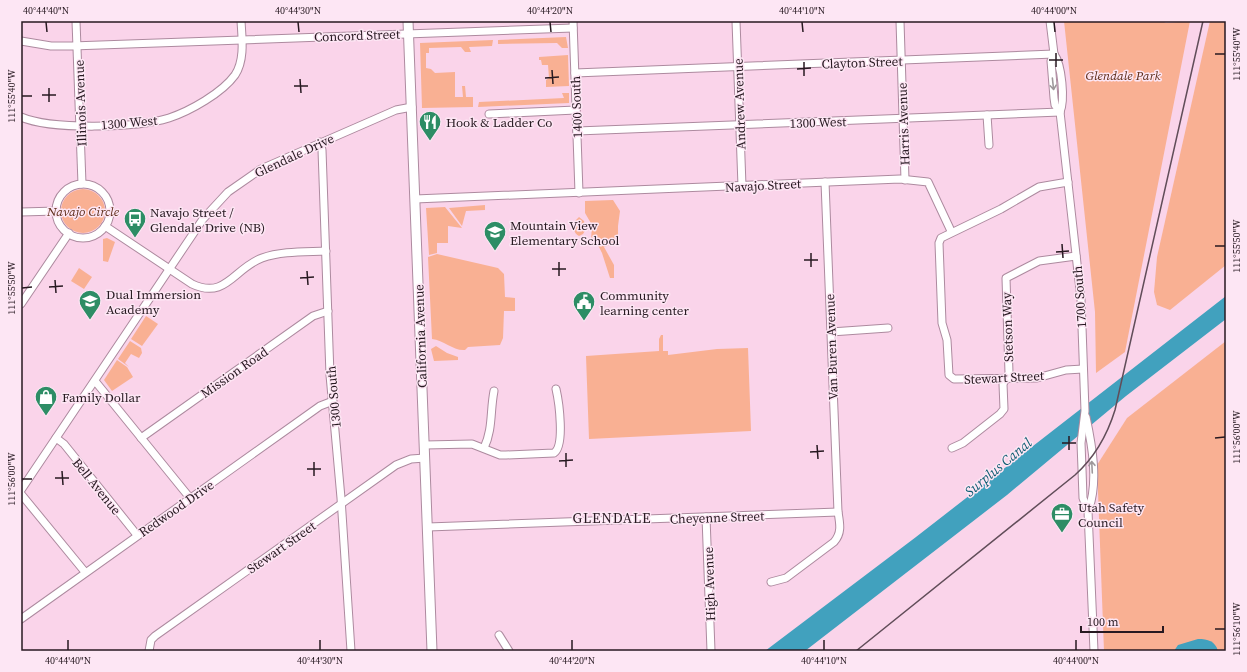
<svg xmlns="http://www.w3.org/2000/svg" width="1247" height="672" viewBox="0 0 1247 672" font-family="'Source Serif 4',serif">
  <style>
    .green { fill: #f9b093 }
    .water { fill: #41a1be }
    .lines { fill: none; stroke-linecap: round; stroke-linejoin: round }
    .minor-casing { stroke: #ad8a9f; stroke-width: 9 }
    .major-casing { stroke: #ad8a9f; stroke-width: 11 }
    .minor { stroke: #fff; stroke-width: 7 }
    .major { stroke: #fff; stroke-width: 9 }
    .rail { stroke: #614d59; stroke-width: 1.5 }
    .oneway { stroke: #9e989b }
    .ticks { fill: none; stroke: #271921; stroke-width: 1.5 }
    .labels { text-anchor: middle; stroke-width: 3; stroke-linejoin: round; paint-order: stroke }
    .street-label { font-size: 13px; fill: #271921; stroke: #fde6f4 }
    .park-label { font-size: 13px; font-style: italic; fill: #5e2d19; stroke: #fde6f4 }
    .poi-label { font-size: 13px; fill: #271921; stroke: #fde6f4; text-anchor: start }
    .water-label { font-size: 14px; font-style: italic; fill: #0d5c72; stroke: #fde6f4 }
    .neighbourhood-label { font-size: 14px; letter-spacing: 1px; fill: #271921; stroke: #fde6f4 }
    .neatline { fill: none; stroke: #271921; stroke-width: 1.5 }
    .ticks-label { font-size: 10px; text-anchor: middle; fill: #271921 }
  </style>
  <rect width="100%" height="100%" fill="#fad4ea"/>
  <g class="green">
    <path d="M 1064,21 L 1162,21 L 1166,23 L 1190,21 L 1125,352 L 1096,373 L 1095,312 Z"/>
    <path d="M 1210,21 L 1226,21 L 1226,265 L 1170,310 L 1157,305 L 1154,292 L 1157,257 Z"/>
    <path d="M 566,37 L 568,48 L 562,48 L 557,43 L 498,44 L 498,40 Z"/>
    <path d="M 493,40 L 492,46 L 469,47 L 471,52 L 465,52 L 461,47 L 429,48 L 429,53 L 426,53 L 426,68 L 431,69 L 435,73 L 455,72 L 455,97 L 463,97 L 462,86 L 465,86 L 466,97 L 473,97 L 473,107 L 422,108 L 420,43 Z"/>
    <path d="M 568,55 L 569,86 L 546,87 L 546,80 L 549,78 L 548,65 L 542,65 L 541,60 L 539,60 L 539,57 Z"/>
    <path d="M 562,93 L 569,93 L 569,103 L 478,107 L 479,102 L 564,98 Z"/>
    <circle cx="83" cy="211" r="22"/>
    <path d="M 613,200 L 620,211 L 618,226 L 618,236 L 613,241 L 614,243 L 604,247 L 614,265 L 614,278 L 610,278 L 602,253 L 599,247 L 591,240 L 592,225 L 585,213 L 585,201 Z"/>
    <path d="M 485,205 L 485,210 L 466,211 L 462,226 L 449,208 Z"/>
    <path d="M 445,207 L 462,228 L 448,226 L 448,243 L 437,243 L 437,253 L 429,255 L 426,208 Z"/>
    <path d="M 579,217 L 584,221 L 586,229 L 583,234 L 579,236 C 573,233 573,227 575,221 Z"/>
    <path d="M 107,238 L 115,242 L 108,262 L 103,261 L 103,239 Z"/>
    <path d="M 437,254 L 498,268 L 504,274 L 505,297 L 515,298 L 515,311 L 504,311 L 503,338 L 500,345 L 468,347 L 465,350 C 453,351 444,340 432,339 L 428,257 Z"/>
    <path d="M 79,268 L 92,277 L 84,289 L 71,281 Z"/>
    <path d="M 146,316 L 158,324 L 142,346 L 131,339 Z"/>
    <path d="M 661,335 L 663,335 L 663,351 L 668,351 L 668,355 L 717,349 L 748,348 L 751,431 L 589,439 L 586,356 L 659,351 L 659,339 Z"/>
    <path d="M 130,341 L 141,348 L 142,353 L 139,358 L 131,354 L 125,363 L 129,367 L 118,359 Z"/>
    <path d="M 1226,341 L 1226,651 L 1104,651 L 1097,465 L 1127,418 Z"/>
    <path d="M 436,346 L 447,353 L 458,357 L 458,360 L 434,361 L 431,349 Z"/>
    <path d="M 117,360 L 127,367 L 133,377 L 112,391 L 104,380 Z"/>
  </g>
  <g class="water">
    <path d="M 1226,296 L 1226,319 L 1126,396 L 1007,495 L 805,651 L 765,651 L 916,537 Z"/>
    <path d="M 1198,639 C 1208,639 1215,641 1218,651 L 1174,651 L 1178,645 Z"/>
  </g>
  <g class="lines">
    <g class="minor-casing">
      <g id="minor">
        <path d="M 76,21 L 82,184"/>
        <path d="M 573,21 L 579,193"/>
        <path d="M 736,21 L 742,186"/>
        <path d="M 900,21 L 905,180"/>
        <path d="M 1050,21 L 1054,54 L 1051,61 L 1054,98 L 1055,105 L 1060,112 L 1081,299 L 1085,411 L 1081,443 L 1082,469 L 1083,498 L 1088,511 L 1094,651"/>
        <path d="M 21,41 L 51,46 L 72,46 L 573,28"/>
        <path d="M 1054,54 C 1062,65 1065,100 1060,112"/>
        <path d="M 575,73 L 1054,54"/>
        <path d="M 489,114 L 576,110"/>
        <path d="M 987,115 L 989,145"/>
        <path d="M 21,117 C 51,130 137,128 169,118 C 190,111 222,93 235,75 C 245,60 242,38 241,21"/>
        <path d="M 577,131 L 1060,112"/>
        <path d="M 320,142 L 322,150 L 330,375 L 341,498 L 351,651"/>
        <path d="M 1068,182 L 1039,187 L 1001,209 L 941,238 L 939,243 L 942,323 L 947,340 L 949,375 L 954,379 L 1037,378 L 1066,370 L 1083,369"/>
        <circle cx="83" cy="211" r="27"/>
        <path d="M 415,199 L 900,179 L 928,182 L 951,231"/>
        <path d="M 21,212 L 57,211"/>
        <path d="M 105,226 L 192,284 C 226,300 234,268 262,258 C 282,251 304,252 326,251"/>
        <path d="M 21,304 L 69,233"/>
        <path d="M 831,332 L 888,328"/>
        <path d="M 95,381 L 190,498"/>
        <path d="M 1086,417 C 1092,445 1099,483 1088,511"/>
        <path d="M 56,438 L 64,444 L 137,535"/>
        <path d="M 141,438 L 313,316 L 328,311"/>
        <path d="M 425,445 L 472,444 L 500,455 L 506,455 L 554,453 C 565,446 559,402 556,389"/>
        <path d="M 484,448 C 493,429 490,411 494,391"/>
        <path d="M 952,448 L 963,443 L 1000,414 L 1004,409 L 1003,384 L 1009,373 L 1006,278 L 1039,261 L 1076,256"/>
        <path d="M 21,490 L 203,219 L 228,192 L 261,169 L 396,110 L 412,107"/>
        <path d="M 21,494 L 85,572"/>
        <path d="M 706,517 L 711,651"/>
        <path d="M 428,527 L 838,512"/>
        <path d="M 771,582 L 786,578 L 834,542 C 842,533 840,524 838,512 L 825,182"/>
        <path d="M 21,619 L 320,406 L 333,401"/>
        <path d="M 499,635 L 509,651"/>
        <path d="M 149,651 L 151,640 L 155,636 L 396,465 L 411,459 L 425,458"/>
      </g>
    </g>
    <g class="major-casing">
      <path id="major" d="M 408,21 L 432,651"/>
    </g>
    <use href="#minor" class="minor"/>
    <use href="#major" class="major"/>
    <path class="rail" d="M 856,651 L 1075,475 C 1095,457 1107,436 1115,410 L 1203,21"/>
  </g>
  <defs><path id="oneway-shaft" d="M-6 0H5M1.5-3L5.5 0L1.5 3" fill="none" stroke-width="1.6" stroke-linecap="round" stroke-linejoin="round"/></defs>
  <g class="oneway">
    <use href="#oneway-shaft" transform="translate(1053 84) rotate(84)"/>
    <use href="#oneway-shaft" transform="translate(1092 467) rotate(-93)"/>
  </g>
  <path class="ticks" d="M 46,22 L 47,32M 298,22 L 299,32M 550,22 L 551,32M 802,22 L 803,32M 1054,22 L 1055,32M 1056,53 L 1056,67M 1215,54 L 1225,54M 1049,60 L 1063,60M 804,62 L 804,76M 797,69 L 811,68M 552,70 L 553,84M 545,78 L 559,77M 300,79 L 301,93M 294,86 L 308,86M 49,88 L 49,102M 42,95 L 56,95M 22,96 L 32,96M 1062,244 L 1063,258M 1215,246 L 1225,246M 1056,252 L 1069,251M 811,253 L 811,267M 804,260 L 818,260M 559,262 L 559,276M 552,269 L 566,269M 307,271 L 308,285M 300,278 L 314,277M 55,280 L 56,293M 49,287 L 63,286M 22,288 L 32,287M 1069,436 L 1069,450M 1215,438 L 1225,437M 1062,443 L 1076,443M 817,445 L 818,459M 810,452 L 824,451M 566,453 L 566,467M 559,461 L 573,460M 314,462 L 314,476M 307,469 L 321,469M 62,471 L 63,485M 55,478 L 69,478M 22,479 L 32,479M 1215,629 L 1225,629M 68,640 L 68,650M 320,640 L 320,650M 572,640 L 572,650M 824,640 L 824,650M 1076,640 L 1076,650"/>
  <defs>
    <g id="restaurant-pin" transform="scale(1.15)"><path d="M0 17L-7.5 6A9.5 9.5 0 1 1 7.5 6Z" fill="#2d8d65" stroke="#fde6f4"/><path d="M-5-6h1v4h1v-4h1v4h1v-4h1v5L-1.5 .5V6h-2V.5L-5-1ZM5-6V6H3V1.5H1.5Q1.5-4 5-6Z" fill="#fff"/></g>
    <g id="bus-pin" transform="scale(1.15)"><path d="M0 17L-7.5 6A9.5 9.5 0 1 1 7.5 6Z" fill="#2d8d65" stroke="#fde6f4"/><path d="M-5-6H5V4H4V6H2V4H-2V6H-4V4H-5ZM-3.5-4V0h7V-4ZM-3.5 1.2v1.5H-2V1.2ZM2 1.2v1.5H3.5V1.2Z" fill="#fff"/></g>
    <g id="school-pin" transform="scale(1.15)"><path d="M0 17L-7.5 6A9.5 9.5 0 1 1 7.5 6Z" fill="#2d8d65" stroke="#fde6f4"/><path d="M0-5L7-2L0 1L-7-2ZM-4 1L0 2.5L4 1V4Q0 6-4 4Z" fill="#fff"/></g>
    <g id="civic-pin" transform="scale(1.15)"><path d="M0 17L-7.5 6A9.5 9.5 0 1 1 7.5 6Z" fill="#2d8d65" stroke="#fde6f4"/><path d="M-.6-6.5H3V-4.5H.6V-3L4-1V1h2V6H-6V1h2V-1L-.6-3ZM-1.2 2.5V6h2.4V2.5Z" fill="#fff"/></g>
    <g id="shop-pin" transform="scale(1.15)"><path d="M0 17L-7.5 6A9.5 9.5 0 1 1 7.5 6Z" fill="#2d8d65" stroke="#fde6f4"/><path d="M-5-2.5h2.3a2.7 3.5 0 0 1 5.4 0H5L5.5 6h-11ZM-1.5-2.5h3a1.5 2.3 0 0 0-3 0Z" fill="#fff"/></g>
    <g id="office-pin" transform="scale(1.15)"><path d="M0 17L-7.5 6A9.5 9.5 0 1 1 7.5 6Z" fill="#2d8d65" stroke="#fde6f4"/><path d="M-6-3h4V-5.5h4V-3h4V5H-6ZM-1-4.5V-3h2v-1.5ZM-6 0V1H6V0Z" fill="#fff"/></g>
  </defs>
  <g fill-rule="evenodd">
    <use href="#restaurant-pin" x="430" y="122"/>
    <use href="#bus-pin" x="135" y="219"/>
    <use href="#school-pin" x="495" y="232"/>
    <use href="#school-pin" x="90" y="301"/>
    <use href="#civic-pin" x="584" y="302"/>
    <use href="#shop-pin" x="46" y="397"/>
    <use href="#office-pin" x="1062" y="514"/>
  </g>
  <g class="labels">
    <g class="street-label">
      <text transform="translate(357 35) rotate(-2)" y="5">Concord Street</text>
      <text transform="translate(862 62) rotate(-2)" y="5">Clayton Street</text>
      <text transform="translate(80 103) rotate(-92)" y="5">Illinois Avenue</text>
      <text transform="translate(739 104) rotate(-92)" y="5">Andrew Avenue</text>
      <text transform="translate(576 107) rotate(-92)" y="5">1400 South</text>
      <text transform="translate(129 122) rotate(-5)" y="5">1300 West</text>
      <text transform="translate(818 122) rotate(-2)" y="5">1300 West</text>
      <text transform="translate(903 124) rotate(-92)" y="5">Harris Avenue</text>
      <text transform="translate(294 155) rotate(-25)" y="5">Glendale Drive</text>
      <text transform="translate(763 185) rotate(-3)" y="5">Navajo Street</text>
      <text transform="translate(1079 297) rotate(-94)" y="5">1700 South</text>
      <text transform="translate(1007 327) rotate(-92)" y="5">Stetson Way</text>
      <text transform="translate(420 336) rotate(-92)" y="5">California Avenue</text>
      <text transform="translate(831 347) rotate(-92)" y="5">Van Buren Avenue</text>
      <text transform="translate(234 372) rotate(-35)" y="5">Mission Road</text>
      <text transform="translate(1004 377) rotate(-3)" y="5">Stewart Street</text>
      <text transform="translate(333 397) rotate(-95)" y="5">1300 South</text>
      <text transform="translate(97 486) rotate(51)" y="5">Bell Avenue</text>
      <text transform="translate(176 508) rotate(-35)" y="5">Redwood Drive</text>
      <text transform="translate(717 517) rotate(-2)" y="5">Cheyenne Street</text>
      <text transform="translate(281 547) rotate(-35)" y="5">Stewart Street</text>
      <text transform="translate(709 584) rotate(-92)" y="5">High Avenue</text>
    </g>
    <g class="park-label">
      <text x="1123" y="80">Glendale Park</text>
      <text x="83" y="216">Navajo Circle</text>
    </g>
    <g class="poi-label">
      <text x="446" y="127">Hook &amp; Ladder Co</text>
      <text x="150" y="217">Navajo Street /<tspan x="150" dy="15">Glendale Drive (NB)</tspan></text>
      <text x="510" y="230">Mountain View<tspan x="510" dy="15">Elementary School</tspan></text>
      <text x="106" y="299">Dual Immersion<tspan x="106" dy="15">Academy</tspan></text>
      <text x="600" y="300">Community<tspan x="600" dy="15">learning center</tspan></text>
      <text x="62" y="402">Family Dollar</text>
      <text x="1078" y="512">Utah Safety<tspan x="1078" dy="15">Council</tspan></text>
    </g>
    <g class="water-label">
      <text transform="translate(998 467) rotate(-40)" y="5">Surplus Canal</text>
    </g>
    <g class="neighbourhood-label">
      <text x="612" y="523">GLENDALE</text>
    </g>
  </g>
  <rect width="1247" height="672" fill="none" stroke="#fde6f4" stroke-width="44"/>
  <path d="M1081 626v6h82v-6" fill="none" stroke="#271921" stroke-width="2"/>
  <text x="1087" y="626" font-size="12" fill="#271921" stroke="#fde6f4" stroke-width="3" paint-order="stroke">100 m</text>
  <rect x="22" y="22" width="1203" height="628" class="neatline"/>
  <g class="ticks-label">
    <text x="46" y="14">40°44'40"N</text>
    <text x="298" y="14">40°44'30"N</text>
    <text x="550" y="14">40°44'20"N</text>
    <text x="802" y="14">40°44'10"N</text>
    <text x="1054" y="14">40°44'00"N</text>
    <text transform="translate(1236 54) rotate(-90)" y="4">111°55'40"W</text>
    <text transform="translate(11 96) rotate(-90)" y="4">111°55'40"W</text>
    <text transform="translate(1236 246) rotate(-90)" y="4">111°55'50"W</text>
    <text transform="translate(11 288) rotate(-90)" y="4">111°55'50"W</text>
    <text transform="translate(1236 437) rotate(-90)" y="4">111°56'00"W</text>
    <text transform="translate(11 479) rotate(-90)" y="4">111°56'00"W</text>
    <text transform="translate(1236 629) rotate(-90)" y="4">111°56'10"W</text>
    <text x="68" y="664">40°44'40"N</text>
    <text x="320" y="664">40°44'30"N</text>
    <text x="572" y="664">40°44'20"N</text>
    <text x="824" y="664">40°44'10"N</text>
    <text x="1076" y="664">40°44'00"N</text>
  </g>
</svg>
